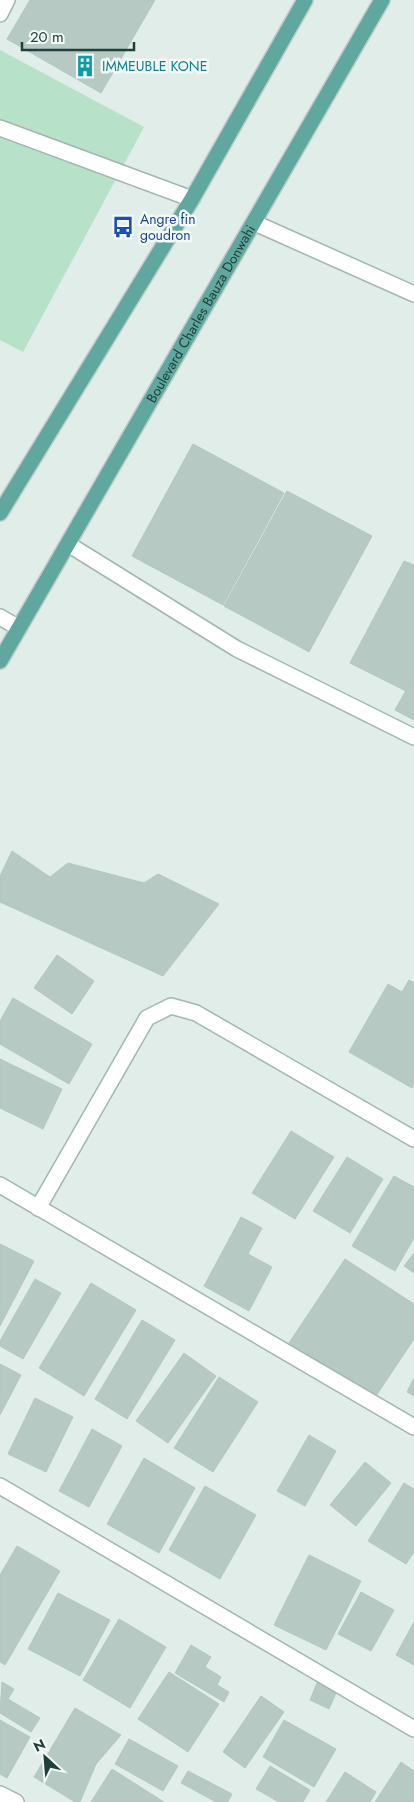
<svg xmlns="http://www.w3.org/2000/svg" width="414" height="1802" viewBox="0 0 414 1802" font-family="Jost,sans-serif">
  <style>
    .green { fill: #b7e1c8 }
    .building { fill: #b6c9c3; stroke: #b2c8c2 }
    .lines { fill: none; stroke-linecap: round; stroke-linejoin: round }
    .minor-casing { stroke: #a3b6b1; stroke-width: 18 }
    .major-casing { stroke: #c0cac8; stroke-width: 18 }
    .minor { stroke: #fff; stroke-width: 15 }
    .major { stroke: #60a89f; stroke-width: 15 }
    .labels { text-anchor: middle; stroke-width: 5; stroke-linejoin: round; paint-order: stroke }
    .culture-label { font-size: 14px; fill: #0d838f; stroke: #f2f9f7; text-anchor: start }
    .transit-label { font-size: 14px; fill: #164399; stroke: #f2f9f7; text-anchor: start }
    .street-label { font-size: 14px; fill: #1f403b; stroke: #f2f9f7 }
  </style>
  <rect width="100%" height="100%" fill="#e1ede9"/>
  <path class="green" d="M 0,50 L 144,127 L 23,352 L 0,340 Z"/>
  <g class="building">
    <path d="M 30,0 L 155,0 L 101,93 L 7,39 Z"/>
    <path d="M 193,444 L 284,493 L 223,605 L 132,556 Z"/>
    <path d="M 287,491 L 372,536 L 309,652 L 224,606 Z"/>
    <path d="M 404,561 L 414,565 L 414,675 L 406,691 L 350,663 Z"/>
    <path d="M 414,676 L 414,720 L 395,710 Z"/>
    <path d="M 12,851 L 50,877 L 68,863 L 144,883 L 158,874 L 219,904 L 163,976 L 0,902 L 0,876 Z"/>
    <path d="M 57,955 L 94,981 L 72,1014 L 34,988 Z"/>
    <path d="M 409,980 L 414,983 L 414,1084 L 412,1088 L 349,1052 L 388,984 L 402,992 Z"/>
    <path d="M 13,998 L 92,1044 L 69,1084 L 0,1044 L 0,1021 Z"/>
    <path d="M 0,1059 L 62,1089 L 43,1129 L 0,1108 Z"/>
    <path d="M 291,1131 L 334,1157 L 295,1219 L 252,1193 Z"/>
    <path d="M 347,1157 L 383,1179 L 350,1233 L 313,1211 Z"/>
    <path d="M 394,1176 L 414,1187 L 414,1238 L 395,1271 L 352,1246 Z"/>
    <path d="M 241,1217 L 262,1228 L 248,1254 L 272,1267 L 249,1311 L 204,1286 Z"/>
    <path d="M 0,1244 L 34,1261 L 0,1326 Z"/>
    <path d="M 414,1253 L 414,1273 L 404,1266 Z"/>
    <path d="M 345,1259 L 414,1304 L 414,1339 L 374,1399 L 289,1343 Z"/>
    <path d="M 35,1279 L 61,1293 L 23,1359 L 0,1346 L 0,1341 Z"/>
    <path d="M 91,1283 L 136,1310 L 84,1396 L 39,1368 Z"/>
    <path d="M 142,1320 L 175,1340 L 127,1419 L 95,1399 Z"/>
    <path d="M 184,1353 L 216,1376 L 168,1443 L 136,1421 Z"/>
    <path d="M 0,1364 L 21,1375 L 0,1415 Z"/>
    <path d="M 219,1377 L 258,1402 L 213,1472 L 174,1448 Z"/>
    <path d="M 414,1378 L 414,1396 L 407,1392 Z"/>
    <path d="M 35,1398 L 73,1417 L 46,1472 L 8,1454 Z"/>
    <path d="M 92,1429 L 122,1446 L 89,1507 L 59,1491 Z"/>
    <path d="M 309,1435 L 336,1451 L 305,1506 L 277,1491 Z"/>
    <path d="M 144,1458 L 195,1488 L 159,1553 L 107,1524 Z"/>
    <path d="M 365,1462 L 391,1483 L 356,1526 L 330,1505 Z"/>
    <path d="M 404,1483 L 414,1489 L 414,1552 L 406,1564 L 368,1541 Z"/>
    <path d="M 205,1486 L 256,1515 L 220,1579 L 169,1550 Z"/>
    <path d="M 17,1546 L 60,1571 L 5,1665 L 0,1662 L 0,1575 Z"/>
    <path d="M 309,1555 L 361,1581 L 326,1650 L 274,1625 Z"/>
    <path d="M 361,1592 L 394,1610 L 371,1651 L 338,1634 Z"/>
    <path d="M 58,1593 L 110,1620 L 80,1676 L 28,1649 Z"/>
    <path d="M 119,1619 L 166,1647 L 130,1708 L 83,1680 Z"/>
    <path d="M 414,1622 L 414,1665 L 396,1655 Z"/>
    <path d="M 191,1645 L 211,1657 L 205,1667 L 221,1677 L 217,1685 L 229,1692 L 224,1702 L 175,1673 Z"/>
    <path d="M 169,1672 L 219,1704 L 188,1752 L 138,1719 Z"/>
    <path d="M 319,1678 L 339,1686 L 329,1709 L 310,1700 Z"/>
    <path d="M 2,1682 L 14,1689 L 8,1699 L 40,1718 L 31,1732 L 0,1713 Z"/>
    <path d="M 261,1696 L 284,1712 L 245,1768 L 223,1752 Z"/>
    <path d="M 75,1708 L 121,1735 L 96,1764 L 80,1802 L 75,1802 L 34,1777 Z"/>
    <path d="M 0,1720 L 30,1737 L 7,1778 L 0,1774 Z"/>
    <path d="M 284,1720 L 336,1749 L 314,1787 L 263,1757 Z"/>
    <path d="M 129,1739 L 178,1766 L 163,1791 L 115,1764 Z"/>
    <path d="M 401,1762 L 414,1771 L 414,1802 L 375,1802 Z"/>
    <path d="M 270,1766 L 310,1790 L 303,1802 L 279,1802 L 256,1789 Z"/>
    <path d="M 112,1769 L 164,1802 L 91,1802 Z"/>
    <path d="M 188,1771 L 232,1794 L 228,1802 L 216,1802 L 181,1783 Z"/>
    <path d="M 345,1772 L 376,1792 L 370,1802 L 326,1802 Z"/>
  </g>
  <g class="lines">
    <g class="minor-casing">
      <g id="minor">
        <path d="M 0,14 L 7,0"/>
        <path d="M 0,128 L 192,199"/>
        <path d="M 255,223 L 414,294"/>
        <path d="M 68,544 L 237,649 L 414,737"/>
        <path d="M 0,617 L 19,628"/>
        <path d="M 0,1185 L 414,1427"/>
        <path d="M 38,1208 L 147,1018 L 171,1006 L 196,1013 L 414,1139"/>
        <path d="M 0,1486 L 414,1729"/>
        <path d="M 0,1794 L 16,1802"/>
      </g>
    </g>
    <g class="major-casing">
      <g id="major">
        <path d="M 0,513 L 192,199 L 305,0"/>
        <path id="s1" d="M 0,661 L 382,0"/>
      </g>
    </g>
    <use href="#minor" class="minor"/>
    <use href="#major" class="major"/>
  </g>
  <defs>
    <g id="building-bare" transform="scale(1.725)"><path d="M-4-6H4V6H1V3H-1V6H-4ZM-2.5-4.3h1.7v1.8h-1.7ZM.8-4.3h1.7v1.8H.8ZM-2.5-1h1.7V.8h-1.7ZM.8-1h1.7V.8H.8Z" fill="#0f9aa8" stroke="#f2f9f7" stroke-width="2.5" paint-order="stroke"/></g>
    <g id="bus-bare" transform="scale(1.725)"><path d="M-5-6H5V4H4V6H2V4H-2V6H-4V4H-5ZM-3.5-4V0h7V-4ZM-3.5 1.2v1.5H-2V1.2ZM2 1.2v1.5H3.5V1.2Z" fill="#1a4fb4" stroke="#f2f9f7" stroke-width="2.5" paint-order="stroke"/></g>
  </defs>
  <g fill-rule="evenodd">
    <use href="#building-bare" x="85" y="66"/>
    <use href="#bus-bare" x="123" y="227"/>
  </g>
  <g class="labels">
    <g class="culture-label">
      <text x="102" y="71">IMMEUBLE KONE</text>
    </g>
    <g class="transit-label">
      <text x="140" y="224">Angre fin<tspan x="140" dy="16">goudron</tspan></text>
    </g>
    <g class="street-label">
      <text dy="5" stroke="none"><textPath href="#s1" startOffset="401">Boulevard Charles Bauza Donwahi</textPath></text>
    </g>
  </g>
  <g transform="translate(45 1757) rotate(334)" stroke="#f2f9f7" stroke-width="4" paint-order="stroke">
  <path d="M0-4L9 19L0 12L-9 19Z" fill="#1f403b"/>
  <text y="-8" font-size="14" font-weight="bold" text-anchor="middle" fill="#1f403b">N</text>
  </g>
  <path d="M22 42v8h112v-8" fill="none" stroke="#1f403b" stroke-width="2.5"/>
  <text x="30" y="42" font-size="15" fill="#1f403b" stroke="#f2f9f7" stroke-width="4" paint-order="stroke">20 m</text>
</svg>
